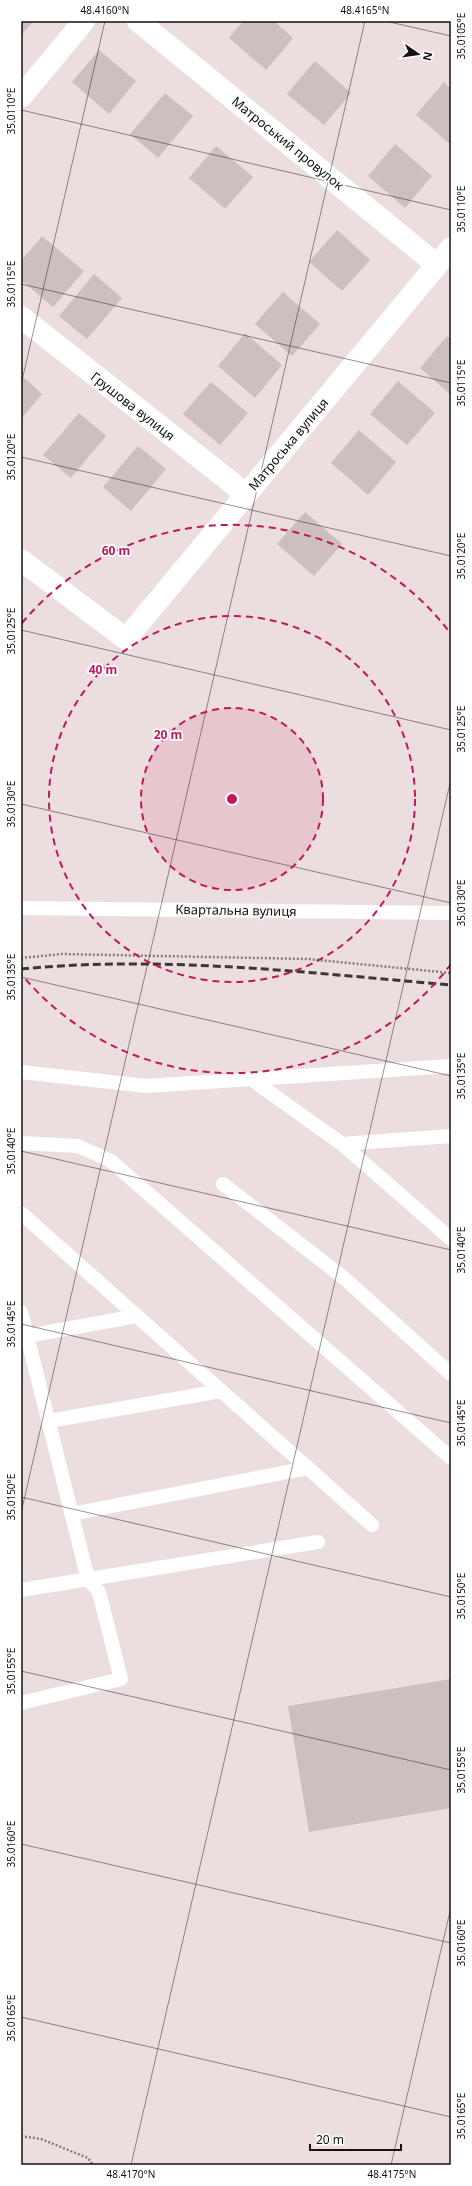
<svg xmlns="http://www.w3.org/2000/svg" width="472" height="2186" viewBox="0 0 472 2186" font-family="'Noto Sans',sans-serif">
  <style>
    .building { fill: #cdbfc0 }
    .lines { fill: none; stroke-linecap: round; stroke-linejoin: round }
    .path { stroke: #847b7b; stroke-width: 2.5; stroke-dasharray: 2 2; stroke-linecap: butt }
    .lane { stroke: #fff; stroke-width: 14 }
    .street { stroke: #fff; stroke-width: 22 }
    .rail { stroke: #3c3636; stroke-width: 3; stroke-dasharray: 8 4; stroke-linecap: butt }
    .ticks { fill: none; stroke: #151111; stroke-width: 1; stroke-opacity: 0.45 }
    .ring { fill: none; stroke: #c2185b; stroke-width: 2; stroke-dasharray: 7 5 }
    .labels { text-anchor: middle; stroke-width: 3.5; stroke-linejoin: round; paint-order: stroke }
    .street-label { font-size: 13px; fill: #151111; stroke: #fff }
    .centre { fill: #c2185b; stroke: #fff; stroke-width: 2 }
    .ring-label { font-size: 12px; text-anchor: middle; font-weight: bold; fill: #c2185b; stroke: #fff; stroke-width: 3.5; stroke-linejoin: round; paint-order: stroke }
    .neatline { fill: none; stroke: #151111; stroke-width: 1.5 }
    .ticks-label { font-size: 10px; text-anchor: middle; fill: #151111 }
  </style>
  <rect width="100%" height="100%" fill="#ecdede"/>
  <g class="building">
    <path d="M 21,21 L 34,21 L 22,34 L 21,33 Z"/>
    <path d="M 243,21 L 274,21 L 293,38 L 266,70 L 229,38 Z"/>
    <path d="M 99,50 L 136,81 L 109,114 L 72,82 Z"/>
    <path d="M 315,61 L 351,93 L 324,125 L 287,94 Z"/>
    <path d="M 444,82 L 451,89 L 451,145 L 416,115 Z"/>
    <path d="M 165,93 L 193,116 L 158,158 L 130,134 Z"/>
    <path d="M 395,144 L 432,176 L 405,208 L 368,176 Z"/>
    <path d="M 216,146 L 253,177 L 225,209 L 189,178 Z"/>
    <path d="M 337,230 L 370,260 L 342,291 L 309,262 Z"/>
    <path d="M 42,236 L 84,271 L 53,307 L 21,280 L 21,261 Z"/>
    <path d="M 94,274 L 122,298 L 87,339 L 59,316 Z"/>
    <path d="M 283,292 L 320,324 L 292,356 L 255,324 Z"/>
    <path d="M 245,333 L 282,365 L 255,398 L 218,366 Z"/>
    <path d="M 447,336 L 451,339 L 451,395 L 420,368 Z"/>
    <path d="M 21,375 L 42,394 L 21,419 Z"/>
    <path d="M 398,381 L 435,413 L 407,445 L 370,414 Z"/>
    <path d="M 211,382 L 248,413 L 220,445 L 183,414 Z"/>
    <path d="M 79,413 L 106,436 L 71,478 L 43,455 Z"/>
    <path d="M 359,430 L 396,462 L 368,495 L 331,463 Z"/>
    <path d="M 138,446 L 166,469 L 131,511 L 103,487 Z"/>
    <path d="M 305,512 L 342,544 L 314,576 L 277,544 Z"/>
    <path d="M 451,1679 L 451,1808 L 309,1832 L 288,1706 Z"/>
  </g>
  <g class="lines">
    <g class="path">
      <path d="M 21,958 L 62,954 L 308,959 L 451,973"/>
      <path d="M 21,2136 L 41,2139 L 88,2158 L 93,2165"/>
    </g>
    <g class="lane">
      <path d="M 21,908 L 451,913"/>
      <path d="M 21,1072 L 147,1086 L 451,1066"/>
      <path d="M 251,1079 L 342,1144 L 451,1239"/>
      <path d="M 21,1143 L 78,1146 L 111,1161 L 451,1458"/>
      <path d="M 342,1144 L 451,1136"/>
      <path d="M 223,1184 L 344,1278 L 451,1374"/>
      <path d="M 21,1213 L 372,1525"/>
      <path d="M 21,1312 L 88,1579 L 99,1592 L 121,1679 L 21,1703"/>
      <path d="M 27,1336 L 137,1316"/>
      <path d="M 49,1421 L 221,1391"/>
      <path d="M 71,1514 L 308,1468"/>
      <path d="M 21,1590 L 318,1542"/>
    </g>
    <g class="street">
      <path d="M 138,21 L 437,265"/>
      <path d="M 21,97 L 84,21"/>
      <path d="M 21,317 L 246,494"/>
      <path d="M 21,560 L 126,639 L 451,248"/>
    </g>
    <path class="rail" d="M 21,969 C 164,955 309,973 451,985"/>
  </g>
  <path class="ticks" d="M 385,21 L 451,36M 21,110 L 451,210M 21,284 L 451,383M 21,385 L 105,21M 21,457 L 451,556M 21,630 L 451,730M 21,804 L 451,903M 21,977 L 451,1076M 21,1151 L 451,1250M 21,1324 L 451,1423M 21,1497 L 451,1597M 21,1513 L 365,21M 21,1671 L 451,1770M 21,1844 L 451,1943M 21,2017 L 451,2117M 131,2165 L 451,779M 391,2165 L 451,1907"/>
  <circle cx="232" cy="799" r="91" fill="#c2185b" fill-opacity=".12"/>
  <g class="ring">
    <circle cx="232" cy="799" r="91"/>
    <circle cx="232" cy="799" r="183"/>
    <path d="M451 964A274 274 0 0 1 22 975M22 623A274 274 0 0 1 451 634"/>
  </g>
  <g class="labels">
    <g class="street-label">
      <text transform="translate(288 143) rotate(39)" y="5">Матроський провулок</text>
      <text transform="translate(133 406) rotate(38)" y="5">Грушова вулиця</text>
      <text transform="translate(288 444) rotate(-50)" y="5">Матроська вулиця</text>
      <text transform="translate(236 910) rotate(1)" y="5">Квартальна вулиця</text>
    </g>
  </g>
  <circle cx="232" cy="799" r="6" class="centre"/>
  <g class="ring-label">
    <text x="116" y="555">60 m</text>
    <text x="103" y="674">40 m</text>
    <text x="168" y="739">20 m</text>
  </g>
  <rect width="472" height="2186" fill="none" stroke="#ffffff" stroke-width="44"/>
  <g transform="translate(418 54) rotate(103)" stroke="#ffffff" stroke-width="3" paint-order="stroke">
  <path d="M0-3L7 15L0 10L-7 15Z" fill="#151111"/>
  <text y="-6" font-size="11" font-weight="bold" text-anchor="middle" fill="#151111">N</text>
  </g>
  <path d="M310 2144v6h91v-6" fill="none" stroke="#151111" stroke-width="2"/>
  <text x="316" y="2144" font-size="12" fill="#151111" stroke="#ffffff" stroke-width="3" paint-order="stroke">20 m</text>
  <rect x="22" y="22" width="428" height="2142" class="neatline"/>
  <g class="ticks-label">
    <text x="105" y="14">48.4160°N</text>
    <text x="365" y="14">48.4165°N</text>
    <text transform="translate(461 36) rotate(-90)" y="4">35.0105°E</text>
    <text transform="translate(11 111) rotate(-90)" y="4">35.0110°E</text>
    <text transform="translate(461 209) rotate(-90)" y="4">35.0110°E</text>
    <text transform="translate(11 284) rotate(-90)" y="4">35.0115°E</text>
    <text transform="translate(461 383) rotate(-90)" y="4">35.0115°E</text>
    <text transform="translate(11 457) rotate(-90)" y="4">35.0120°E</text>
    <text transform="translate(461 556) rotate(-90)" y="4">35.0120°E</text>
    <text transform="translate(11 631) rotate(-90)" y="4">35.0125°E</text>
    <text transform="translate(461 729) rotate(-90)" y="4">35.0125°E</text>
    <text transform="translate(11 804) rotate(-90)" y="4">35.0130°E</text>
    <text transform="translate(461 903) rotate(-90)" y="4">35.0130°E</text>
    <text transform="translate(11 977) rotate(-90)" y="4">35.0135°E</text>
    <text transform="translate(461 1076) rotate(-90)" y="4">35.0135°E</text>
    <text transform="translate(11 1151) rotate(-90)" y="4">35.0140°E</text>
    <text transform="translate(461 1250) rotate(-90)" y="4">35.0140°E</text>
    <text transform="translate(11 1324) rotate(-90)" y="4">35.0145°E</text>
    <text transform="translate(461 1423) rotate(-90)" y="4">35.0145°E</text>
    <text transform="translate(11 1497) rotate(-90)" y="4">35.0150°E</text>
    <text transform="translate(461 1596) rotate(-90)" y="4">35.0150°E</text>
    <text transform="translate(11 1671) rotate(-90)" y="4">35.0155°E</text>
    <text transform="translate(461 1770) rotate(-90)" y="4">35.0155°E</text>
    <text transform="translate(11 1844) rotate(-90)" y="4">35.0160°E</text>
    <text transform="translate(461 1943) rotate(-90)" y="4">35.0160°E</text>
    <text transform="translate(11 2018) rotate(-90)" y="4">35.0165°E</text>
    <text transform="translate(461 2116) rotate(-90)" y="4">35.0165°E</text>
    <text x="131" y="2178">48.4170°N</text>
    <text x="392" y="2178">48.4175°N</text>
  </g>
</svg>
